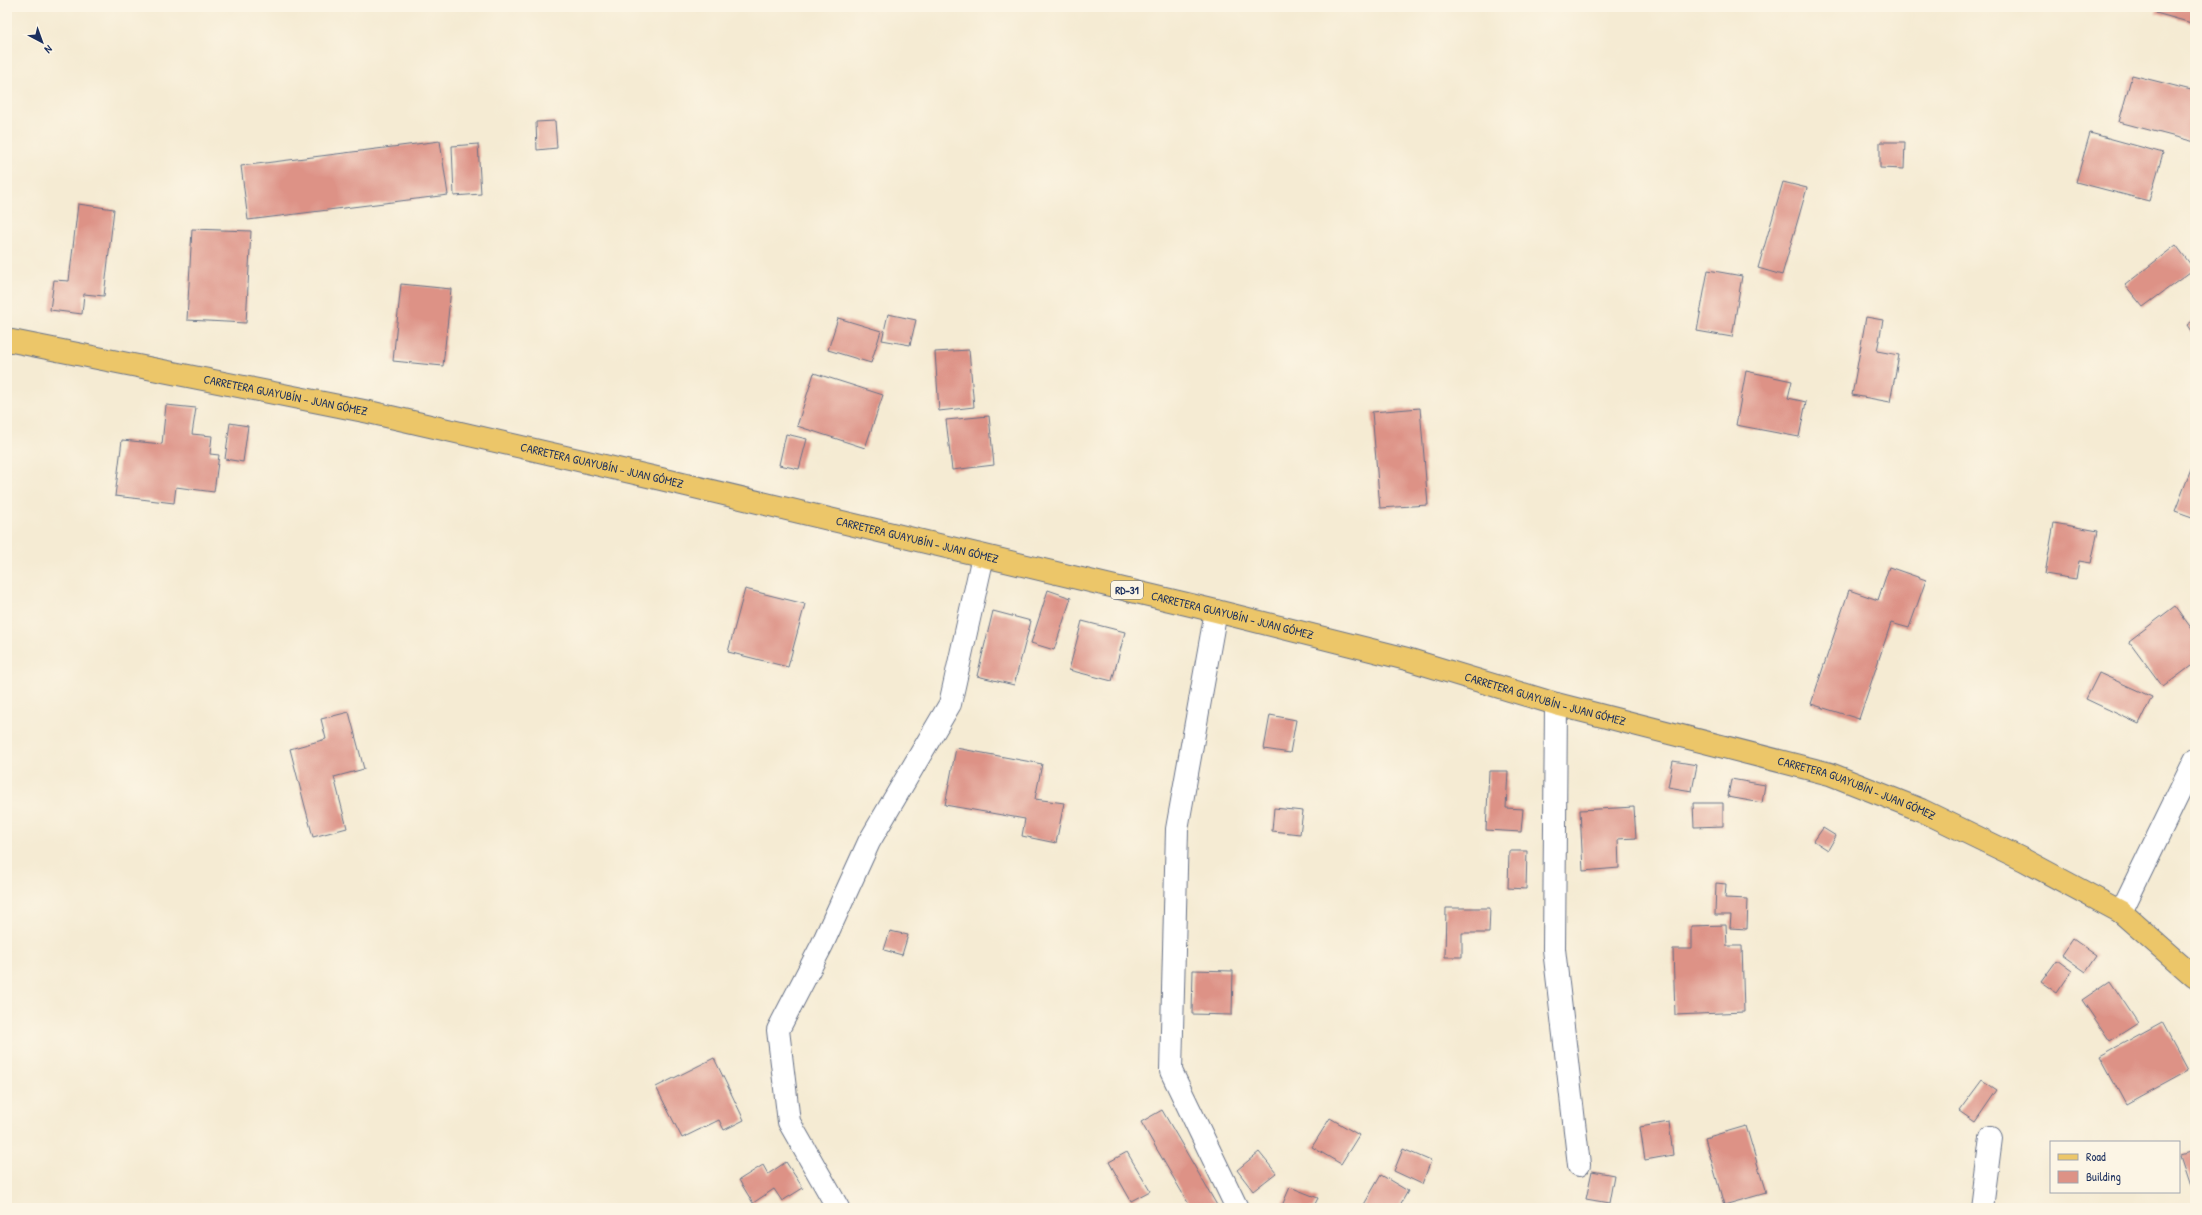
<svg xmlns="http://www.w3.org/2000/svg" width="2202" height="1215" viewBox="0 0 2202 1215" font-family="'Patrick Hand',sans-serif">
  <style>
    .building { fill: #dd9286 }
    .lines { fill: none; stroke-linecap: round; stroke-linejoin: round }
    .minor-casing { stroke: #677187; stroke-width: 24 }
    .primary-casing { stroke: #677187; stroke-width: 24 }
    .minor { stroke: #fff; stroke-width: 22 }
    .primary { stroke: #ecc669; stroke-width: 22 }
    .labels { text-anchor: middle; stroke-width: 3.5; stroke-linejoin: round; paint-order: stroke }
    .shield { fill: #fcf5e5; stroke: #5e6a86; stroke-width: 1 }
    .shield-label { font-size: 11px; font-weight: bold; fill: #1b2f5e }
    .street-label { font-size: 12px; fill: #1b2f5e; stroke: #fcf5e5 }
  </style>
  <rect width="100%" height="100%" fill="#fcf5e5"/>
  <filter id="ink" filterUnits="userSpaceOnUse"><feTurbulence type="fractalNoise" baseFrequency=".025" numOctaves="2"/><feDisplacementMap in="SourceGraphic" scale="8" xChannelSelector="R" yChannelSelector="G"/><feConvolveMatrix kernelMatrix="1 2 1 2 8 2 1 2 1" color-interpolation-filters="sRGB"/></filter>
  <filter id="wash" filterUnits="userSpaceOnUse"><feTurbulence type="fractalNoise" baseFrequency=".012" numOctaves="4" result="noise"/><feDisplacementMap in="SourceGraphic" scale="16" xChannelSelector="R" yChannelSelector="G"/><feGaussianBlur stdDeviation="0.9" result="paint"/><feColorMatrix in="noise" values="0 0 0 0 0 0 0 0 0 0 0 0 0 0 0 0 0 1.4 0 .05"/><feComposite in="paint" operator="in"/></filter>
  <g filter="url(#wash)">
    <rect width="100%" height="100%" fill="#f5ebd3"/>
    <g id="blocks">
      <g class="building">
        <path d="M 2158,7 L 2195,7 L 2195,24 L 2156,13 Z"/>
        <path d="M 2132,75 L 2195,91 L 2195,142 L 2119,122 Z"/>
        <path d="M 555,121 L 557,148 L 537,150 L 536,122 Z"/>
        <path d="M 2090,133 L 2163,153 L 2149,201 L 2076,182 Z"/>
        <path d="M 440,141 L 448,195 L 248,220 L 241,166 Z"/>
        <path d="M 1880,142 L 1905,142 L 1904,169 L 1880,168 Z"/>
        <path d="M 478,144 L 481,194 L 454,196 L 452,146 Z"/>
        <path d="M 1783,182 L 1807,188 L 1782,275 L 1758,268 Z"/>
        <path d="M 78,204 L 114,209 L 104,296 L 84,294 L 82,314 L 50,310 L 54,280 L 69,281 Z"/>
        <path d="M 192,229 L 251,231 L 246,323 L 187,320 Z"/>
        <path d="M 2176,245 L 2194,269 L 2143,307 L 2125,285 Z"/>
        <path d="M 1708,270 L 1742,276 L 1732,337 L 1697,331 Z"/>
        <path d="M 401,284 L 451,289 L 443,366 L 393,361 Z"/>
        <path d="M 888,314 L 916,320 L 910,345 L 882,340 Z"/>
        <path d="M 1866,317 L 1883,320 L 1877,351 L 1899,355 L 1890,402 L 1852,395 Z"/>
        <path d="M 838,318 L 881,331 L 871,363 L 828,350 Z"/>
        <path d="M 2195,319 L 2195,337 L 2187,325 Z"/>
        <path d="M 969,350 L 974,407 L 939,411 L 935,352 Z"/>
        <path d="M 1746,371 L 1792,381 L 1788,398 L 1806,402 L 1799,437 L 1736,425 Z"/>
        <path d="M 814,373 L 883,395 L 865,448 L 797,426 Z"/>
        <path d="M 166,405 L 196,408 L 192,434 L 212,436 L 210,454 L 219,455 L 214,492 L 176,487 L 174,503 L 115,496 L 122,440 L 162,444 Z"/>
        <path d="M 1420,408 L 1428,505 L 1380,508 L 1372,412 Z"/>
        <path d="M 989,416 L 994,465 L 952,470 L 946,420 Z"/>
        <path d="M 230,423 L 248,426 L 243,462 L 225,459 Z"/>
        <path d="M 786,434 L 807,439 L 799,469 L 779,465 Z"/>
        <path d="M 2192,467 L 2195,469 L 2195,518 L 2175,511 Z"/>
        <path d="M 2054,523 L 2098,531 L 2091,563 L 2079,561 L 2076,579 L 2045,574 Z"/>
        <path d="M 1889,567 L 1926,580 L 1909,628 L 1891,623 L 1859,719 L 1811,704 L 1849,590 L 1878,600 Z"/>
        <path d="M 745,589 L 805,604 L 788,667 L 728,652 Z"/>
        <path d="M 1048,590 L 1071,598 L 1054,650 L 1031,643 Z"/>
        <path d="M 2175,606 L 2195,633 L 2195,663 L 2163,687 L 2129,641 Z"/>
        <path d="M 993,611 L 1031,621 L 1014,685 L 977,676 Z"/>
        <path d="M 1082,621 L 1125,632 L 1112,681 L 1069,670 Z"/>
        <path d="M 2099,673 L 2152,697 L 2139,724 L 2086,699 Z"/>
        <path d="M 349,712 L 364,769 L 334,777 L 347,828 L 313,837 L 290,749 L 326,739 L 321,719 Z"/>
        <path d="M 1270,715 L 1296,720 L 1290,753 L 1264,749 Z"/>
        <path d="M 956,748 L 1042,764 L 1035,799 L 1064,803 L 1056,843 L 1022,836 L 1025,819 L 945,805 Z"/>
        <path d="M 1673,761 L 1697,765 L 1692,791 L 1668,787 Z"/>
        <path d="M 1489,771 L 1508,771 L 1506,808 L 1523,809 L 1521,832 L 1486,830 Z"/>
        <path d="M 1731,779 L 1765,785 L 1762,803 L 1728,797 Z"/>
        <path d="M 1693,803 L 1723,803 L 1723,826 L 1694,827 Z"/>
        <path d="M 1634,807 L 1636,838 L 1618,839 L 1619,868 L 1583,871 L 1580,810 Z"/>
        <path d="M 1274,808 L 1303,811 L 1300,834 L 1272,831 Z"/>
        <path d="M 1823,828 L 1836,836 L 1828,850 L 1814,841 Z"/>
        <path d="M 1509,851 L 1527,851 L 1526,889 L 1508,888 Z"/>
        <path d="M 1716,883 L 1726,884 L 1725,898 L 1748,899 L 1747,929 L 1730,928 L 1731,915 L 1715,915 Z"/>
        <path d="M 1446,908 L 1490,908 L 1489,933 L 1462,933 L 1462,957 L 1445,957 Z"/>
        <path d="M 1726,925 L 1727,946 L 1742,946 L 1744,1012 L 1675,1015 L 1673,949 L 1691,949 L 1691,926 Z"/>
        <path d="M 890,931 L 908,935 L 902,955 L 884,950 Z"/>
        <path d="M 2073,939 L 2097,956 L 2086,972 L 2062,955 Z"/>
        <path d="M 2057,960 L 2072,971 L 2057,993 L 2041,982 Z"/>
        <path d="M 1193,970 L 1233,971 L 1232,1015 L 1192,1014 Z"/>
        <path d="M 2110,981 L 2138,1023 L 2110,1041 L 2082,1000 Z"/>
        <path d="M 2162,1022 L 2188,1070 L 2126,1104 L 2100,1056 Z"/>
        <path d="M 714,1058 L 744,1120 L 724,1130 L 719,1120 L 682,1138 L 656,1087 Z"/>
        <path d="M 1982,1080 L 1997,1090 L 1975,1122 L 1959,1111 Z"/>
        <path d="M 1162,1110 L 1218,1207 L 1216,1208 L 1191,1208 L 1141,1122 Z"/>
        <path d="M 1330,1118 L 1359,1135 L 1341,1164 L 1312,1147 Z"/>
        <path d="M 1669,1122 L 1673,1155 L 1645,1160 L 1640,1127 Z"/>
        <path d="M 1746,1126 L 1766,1193 L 1724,1205 L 1705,1138 Z"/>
        <path d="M 1403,1149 L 1431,1161 L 1422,1184 L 1394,1171 Z"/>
        <path d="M 2195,1151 L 2195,1194 L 2182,1155 Z"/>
        <path d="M 1127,1152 L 1150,1191 L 1131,1201 L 1109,1162 Z"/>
        <path d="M 1259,1152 L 1276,1173 L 1253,1191 L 1237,1170 Z"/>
        <path d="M 786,1162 L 803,1188 L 782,1201 L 774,1189 L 753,1203 L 739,1180 L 763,1165 L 768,1174 Z"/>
        <path d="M 1592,1171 L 1614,1175 L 1609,1203 L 1586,1199 Z"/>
        <path d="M 1381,1175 L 1408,1191 L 1400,1205 L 1405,1208 L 1362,1208 Z"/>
        <path d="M 1290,1187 L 1318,1198 L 1313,1208 L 1281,1208 Z"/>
      </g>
    </g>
  </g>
  <g filter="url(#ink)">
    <use href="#blocks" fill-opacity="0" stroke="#677187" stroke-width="1"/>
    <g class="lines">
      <g class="minor-casing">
        <g id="minor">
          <path d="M 1216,611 L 1177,829 L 1171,1071 L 1237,1208"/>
          <path d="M 1556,704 L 1554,949 L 1579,1165"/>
          <path d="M 2121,912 L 2195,760"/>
          <path d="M 838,1208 L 789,1122 L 778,1030 L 822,945 L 869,842 L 950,704 L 983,556"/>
          <path d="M 1982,1208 L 1991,1138"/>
        </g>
      </g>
      <g class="primary-casing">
        <g id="primary">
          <path id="s1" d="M 7,340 L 369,412 L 661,479 L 1216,611 L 1407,659 L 1556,704 L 1830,774 L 1921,810 L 2024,860 L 2121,912 L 2195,977"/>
        </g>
      </g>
      <use href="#minor" class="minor"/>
      <use href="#primary" class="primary"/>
    </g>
  </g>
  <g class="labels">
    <rect class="shield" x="1111" y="581" width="32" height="18" rx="3"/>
    <g class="shield-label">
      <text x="1127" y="594">RD-31</text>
    </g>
    <g class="street-label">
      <text dy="4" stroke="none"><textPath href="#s1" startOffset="284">CARRETERA GUAYUBÍN - JUAN GÓMEZ</textPath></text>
      <text dy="4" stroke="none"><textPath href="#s1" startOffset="608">CARRETERA GUAYUBÍN - JUAN GÓMEZ</textPath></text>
      <text dy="4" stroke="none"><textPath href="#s1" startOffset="932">CARRETERA GUAYUBÍN - JUAN GÓMEZ</textPath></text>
      <text dy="4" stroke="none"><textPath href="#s1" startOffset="1256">CARRETERA GUAYUBÍN - JUAN GÓMEZ</textPath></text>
      <text dy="4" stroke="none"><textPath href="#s1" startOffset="1580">CARRETERA GUAYUBÍN - JUAN GÓMEZ</textPath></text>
      <text dy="4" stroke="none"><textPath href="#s1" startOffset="1904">CARRETERA GUAYUBÍN - JUAN GÓMEZ</textPath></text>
    </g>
  </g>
  <rect width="2202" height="1215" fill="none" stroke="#fcf5e5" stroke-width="24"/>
  <rect x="2050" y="1141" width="130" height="52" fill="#fcf5e5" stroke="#a2a6af"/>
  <rect x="2058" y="1154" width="20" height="6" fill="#ecc669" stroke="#a2a6af"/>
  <text x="2086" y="1161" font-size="12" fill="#1b2f5e">Road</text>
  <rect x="2058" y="1171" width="20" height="12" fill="#dd9286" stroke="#a2a6af"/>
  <text x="2086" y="1181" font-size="12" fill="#1b2f5e">Building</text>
  <g transform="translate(42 42) rotate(139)" stroke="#fcf5e5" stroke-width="3" paint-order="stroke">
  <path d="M0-3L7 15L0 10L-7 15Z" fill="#1b2f5e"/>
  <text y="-6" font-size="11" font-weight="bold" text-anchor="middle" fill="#1b2f5e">N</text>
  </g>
</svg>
